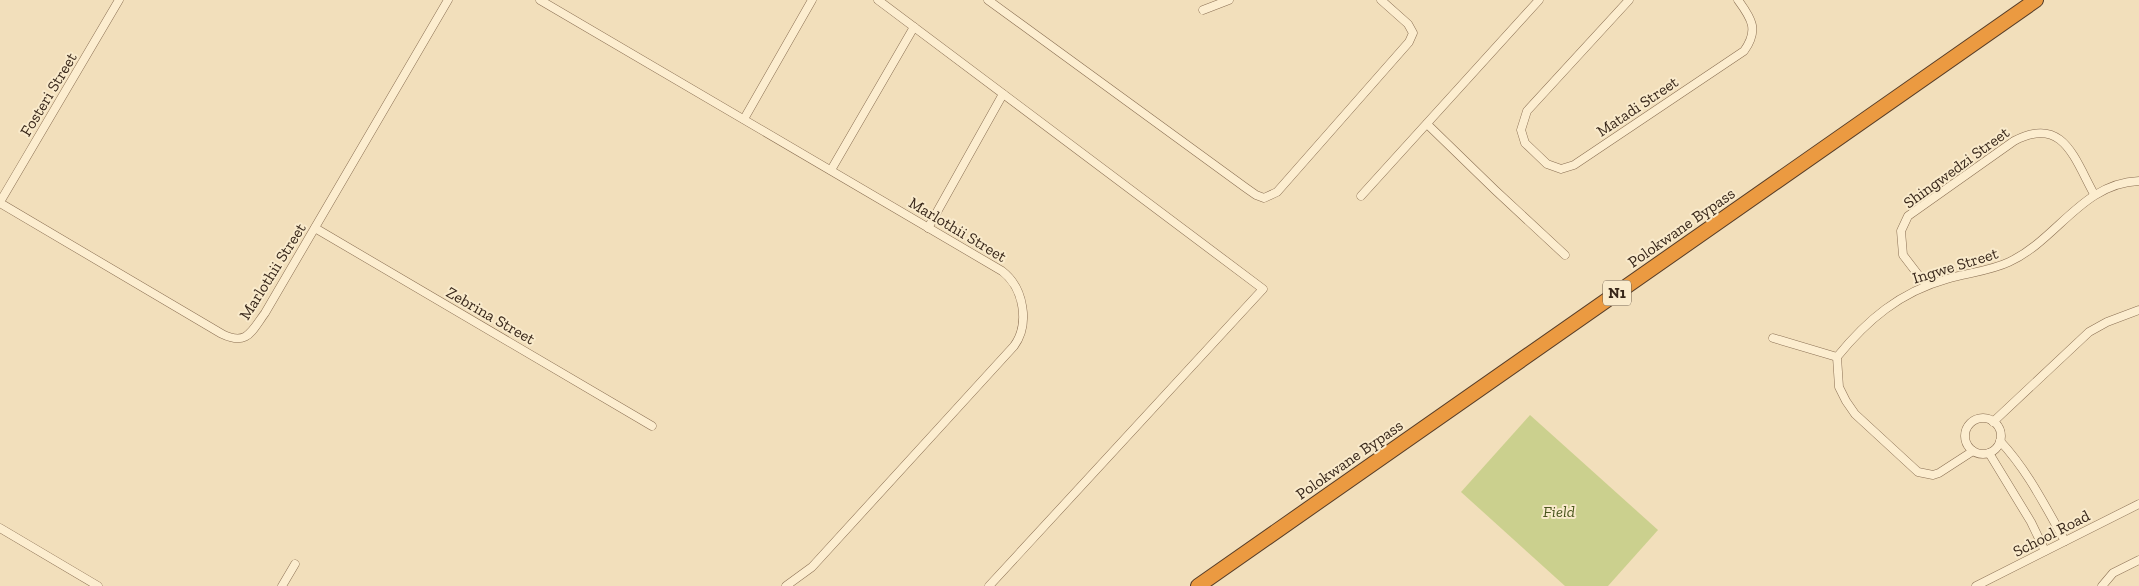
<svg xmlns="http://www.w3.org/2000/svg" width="2139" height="586" viewBox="0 0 2139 586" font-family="'Zilla Slab',serif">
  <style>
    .green { fill: #cbd08e }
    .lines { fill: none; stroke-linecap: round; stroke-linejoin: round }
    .minor-casing { stroke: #8a6f53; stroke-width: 9 }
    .motorway-casing { stroke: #573d28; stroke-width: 16 }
    .minor { stroke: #fcedcf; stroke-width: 8 }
    .motorway { stroke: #eb9a41; stroke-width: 14 }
    .labels { text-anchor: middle; stroke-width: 4; stroke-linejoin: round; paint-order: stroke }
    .shield { fill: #f9eacb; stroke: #72624f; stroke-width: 1 }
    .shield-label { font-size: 15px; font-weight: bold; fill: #38271a }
    .street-label { font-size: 16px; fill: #38271a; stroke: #f9eacb }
    .park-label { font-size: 16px; font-style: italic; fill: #4a561e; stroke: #f9eacb }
  </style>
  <rect width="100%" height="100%" fill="#f2dfbb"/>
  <path class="green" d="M 1530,415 L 1658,530 L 1608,586 L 1565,586 L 1461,492 Z"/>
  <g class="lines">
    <g class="minor-casing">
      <g id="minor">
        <path d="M 540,0 L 1002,271 C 1024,288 1030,324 1014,346 L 812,567 L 786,586"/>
        <path d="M 878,0 L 1263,289 L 989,586"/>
        <path d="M 988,0 L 1246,188 L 1256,195 L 1264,198 L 1277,192 L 1409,42 L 1413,33 L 1408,24 L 1381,0"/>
        <path d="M 1629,0 L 1527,111 L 1521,130 L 1525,143 L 1547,164 L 1561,169 L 1574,165 L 1744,51 C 1759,30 1752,19 1738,0"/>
        <path d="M 1203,10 L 1229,0"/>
        <path d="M 744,119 L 812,0"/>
        <path d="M 1427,124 L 1495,190 L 1565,255"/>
        <path d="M 831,170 L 914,27"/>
        <path d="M 1361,196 L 1539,0"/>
        <path d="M 0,202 L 119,0"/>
        <path d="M 0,203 L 222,334 C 247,346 251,332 265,313 L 448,0"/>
        <path d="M 315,228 L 652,426"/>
        <path d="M 928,228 L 1003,94"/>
        <path d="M 1926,285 L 1903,255 L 1901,231 L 1908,216 L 2014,141 C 2063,115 2074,158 2094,194"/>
        <path d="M 1773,338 L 1837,357"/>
        <circle cx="1983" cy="436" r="18"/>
        <path d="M 1993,422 L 2089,332 L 2107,322 L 2139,310"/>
        <path d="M 2000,441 C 2028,471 2045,506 2065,541"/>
        <path d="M 1973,451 L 1939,473 L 1933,475 L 1918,472 L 1855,414 L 1846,401 L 1839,387 L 1837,357 C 1867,320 1900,292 1947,279 C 1967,273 1990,271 2009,262 C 2057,240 2082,183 2139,181"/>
        <path d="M 1989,453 L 2031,522 L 2045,551"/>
        <path d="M 0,528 L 98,586"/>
        <path d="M 282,586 L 295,564"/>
        <path d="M 1976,586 L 2139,504"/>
        <path d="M 2102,586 L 2113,573 L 2139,560"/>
      </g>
    </g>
    <g class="motorway-casing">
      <path id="motorway" d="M 1198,586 L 2036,0"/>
    </g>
    <use href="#minor" class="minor"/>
    <use href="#motorway" class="motorway"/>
  </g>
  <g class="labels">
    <rect class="shield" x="1603" y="280.5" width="28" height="25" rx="4"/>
    <g class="shield-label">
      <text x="1617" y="298">N1</text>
    </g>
    <g class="street-label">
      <text transform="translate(48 94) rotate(-59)" y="6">Fosteri Street</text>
      <text transform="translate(1637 106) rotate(-34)" y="6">Matadi Street</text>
      <text transform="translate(1956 167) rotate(-36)" y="6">Shingwedzi Street</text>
      <text transform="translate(1681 227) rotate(-35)" y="6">Polokwane Bypass</text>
      <text transform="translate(958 229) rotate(31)" y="6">Marlothii Street</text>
      <text transform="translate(1955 265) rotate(-17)" y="6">Ingwe Street</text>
      <text transform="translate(272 271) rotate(-58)" y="6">Marlothii Street</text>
      <text transform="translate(491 315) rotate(30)" y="6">Zebrina Street</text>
      <text transform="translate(1349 459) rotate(-35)" y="6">Polokwane Bypass</text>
      <text transform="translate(2051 533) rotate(-27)" y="6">School Road</text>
    </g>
    <g class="park-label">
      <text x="1559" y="517">Field</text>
    </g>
  </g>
</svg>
